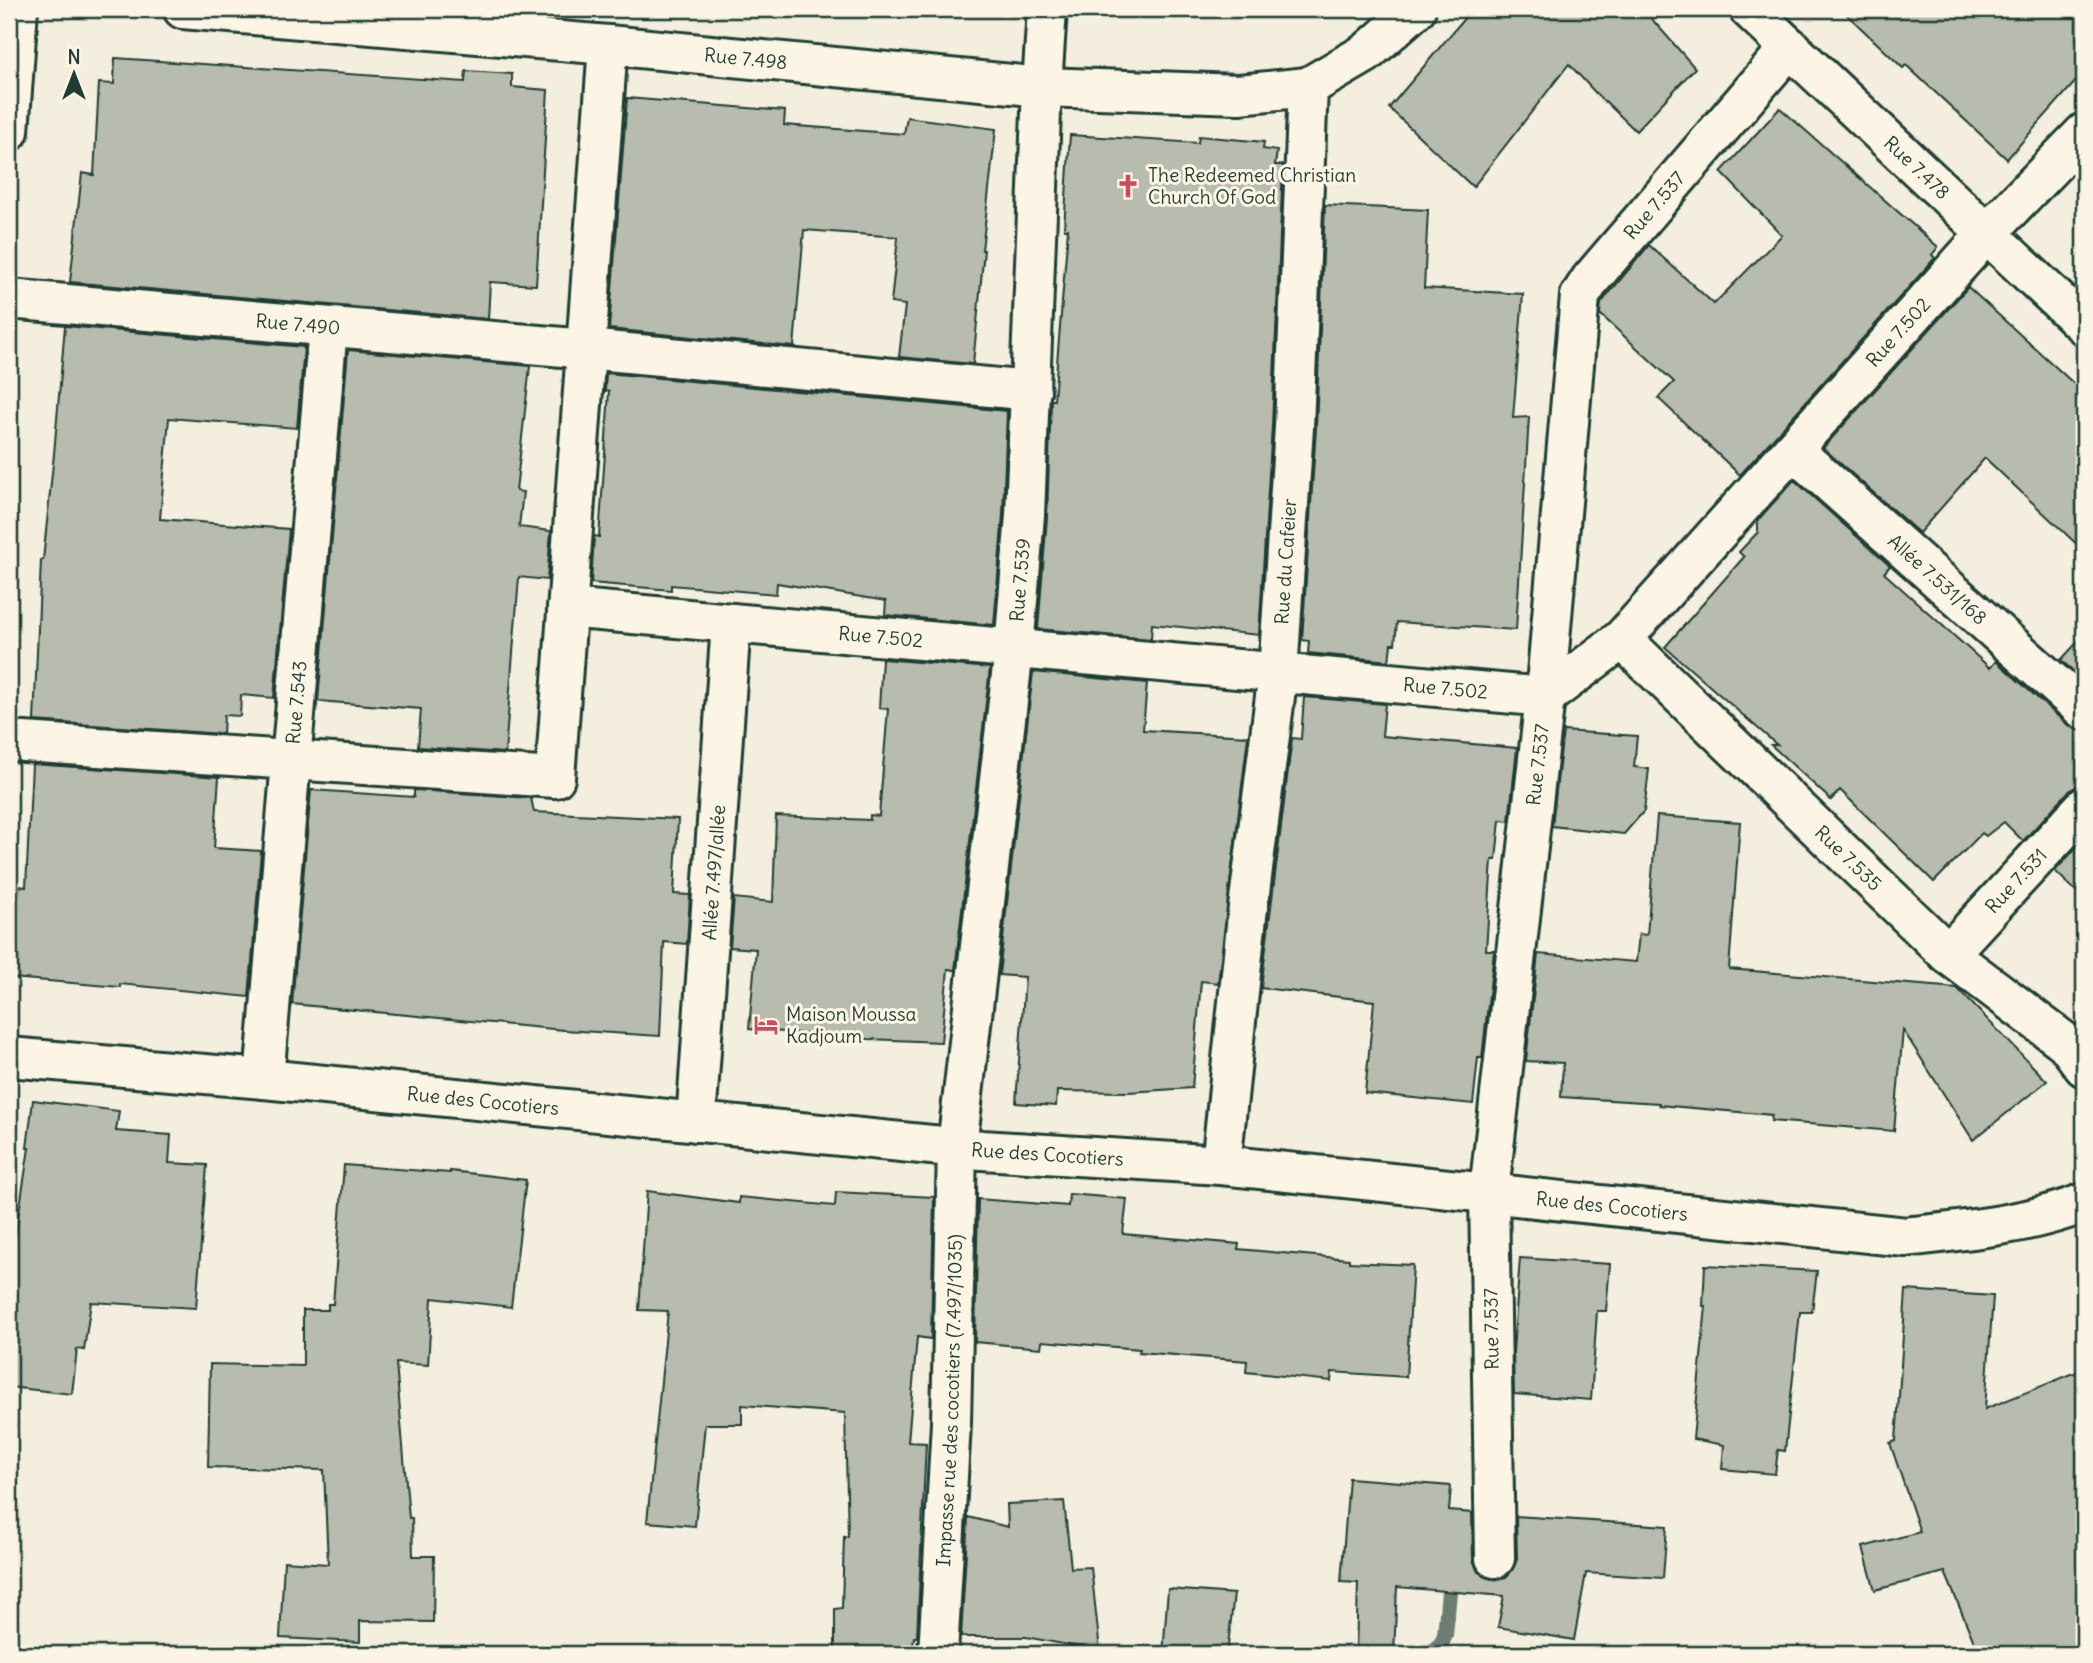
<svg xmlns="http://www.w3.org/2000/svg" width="2093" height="1663" viewBox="0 0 2093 1663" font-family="Delius,sans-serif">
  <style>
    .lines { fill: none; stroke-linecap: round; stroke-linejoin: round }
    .stream { stroke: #6c7d72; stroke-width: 16 }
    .building { fill: #b8bcae; stroke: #1f3d34; stroke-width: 2 }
    .minor-casing { stroke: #1f3d34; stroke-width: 44 }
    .major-casing { stroke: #1f3d34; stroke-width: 44 }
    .minor { stroke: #fcf5e5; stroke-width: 38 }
    .major { stroke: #fcf5e5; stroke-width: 38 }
    .labels { text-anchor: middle; stroke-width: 6; stroke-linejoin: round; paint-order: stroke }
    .street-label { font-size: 19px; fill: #1f3d34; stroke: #fcf5e5 }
    .poi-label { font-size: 19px; fill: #1f3d34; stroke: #fcf5e5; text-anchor: start }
  </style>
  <rect width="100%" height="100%" fill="#f3eede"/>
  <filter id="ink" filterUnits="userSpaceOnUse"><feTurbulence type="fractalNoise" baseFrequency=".0143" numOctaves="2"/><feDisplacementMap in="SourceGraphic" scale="14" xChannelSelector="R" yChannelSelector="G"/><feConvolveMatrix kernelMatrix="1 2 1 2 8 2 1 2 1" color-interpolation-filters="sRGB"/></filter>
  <g filter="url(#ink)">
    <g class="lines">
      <g class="stream">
        <path d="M 1077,1648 L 1081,1654"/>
        <path d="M 1430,1654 L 1441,1644 L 1445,1635 L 1451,1570"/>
      </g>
    </g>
    <g class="building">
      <path d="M 1472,9 L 1643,9 L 1695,68 L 1636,131 L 1605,101 L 1604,102 L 1569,64 L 1473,187 L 1389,108 Z"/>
      <path d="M 1841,9 L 2084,9 L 2084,72 L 2007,159 L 1906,65 L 1903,68 Z"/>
      <path d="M 115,58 L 465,82 L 466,71 L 512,74 L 512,87 L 548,90 L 536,285 L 490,282 L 488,319 L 70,282 L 82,173 L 94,175 L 99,83 L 114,84 Z"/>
      <path d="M 627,98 L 785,111 L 784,125 L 904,134 L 907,117 L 996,129 L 982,250 L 984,250 L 973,364 L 899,357 L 905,305 L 891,303 L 898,237 L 804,230 L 794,347 L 609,329 Z"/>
      <path d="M 1780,108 L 1938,247 L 1932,255 L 1935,258 L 1740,475 L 1658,398 L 1674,382 L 1600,314 L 1601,303 L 1649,245 L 1714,304 L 1782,235 L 1721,172 Z"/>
      <path d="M 1070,135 L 1198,143 L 1199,136 L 1264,142 L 1263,149 L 1277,151 L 1275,165 L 1283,165 L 1272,426 L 1259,635 L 1152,624 L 1151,639 L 1038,629 L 1047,517 L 1051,400 L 1054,400 L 1068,229 L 1064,229 Z"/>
      <path d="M 1325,205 L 1428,210 L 1424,288 L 1523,294 L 1513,418 L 1529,417 L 1516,630 L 1397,622 L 1395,644 L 1391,644 L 1389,661 L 1308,653 L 1309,641 L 1302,640 L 1316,428 Z"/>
      <path d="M 1968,287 L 2084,393 L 2084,551 L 1985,458 L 1919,533 L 1823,448 Z"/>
      <path d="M 65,326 L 304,347 L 297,428 L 169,418 L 160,519 L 289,529 L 274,698 L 241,695 L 240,716 L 224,715 L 223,734 L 34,721 L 41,560 L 43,560 L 54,454 Z"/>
      <path d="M 348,350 L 530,366 L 516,491 L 523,492 L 519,527 L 551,531 L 547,580 L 519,577 L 505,753 L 418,747 L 421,709 L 318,701 Z"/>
      <path d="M 606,373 L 1007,411 L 1003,514 L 994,625 L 885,615 L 886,601 L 777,583 L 776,594 L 671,585 L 671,590 L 591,583 L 594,536 L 599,537 L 605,454 L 609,391 L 605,391 Z"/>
      <path d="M 1794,480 L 1890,566 L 1884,573 L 1990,668 L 1996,661 L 2069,726 L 2084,731 L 2084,786 L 2077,786 L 2068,792 L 2023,841 L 2004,822 L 1986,836 L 1982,833 L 1934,882 L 1840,790 L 1831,800 L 1771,745 L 1777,745 L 1665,647 L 1744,557 L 1739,552 L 1758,532 L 1758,520 Z"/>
      <path d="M 2084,635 L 2084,681 L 2061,660 Z"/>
      <path d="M 882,659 L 990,668 L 955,970 L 948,969 L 941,1042 L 868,1039 L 749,1029 L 756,949 L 730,947 L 734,898 L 773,902 L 776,816 L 870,820 L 870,815 L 879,816 L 888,709 L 879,708 Z"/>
      <path d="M 1033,672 L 1147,683 L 1143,730 L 1248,736 L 1218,983 L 1201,981 L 1192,1088 L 1128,1092 L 1057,1091 L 1056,1106 L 1016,1103 L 1025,977 L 999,975 Z"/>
      <path d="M 1304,697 L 1385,704 L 1382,736 L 1517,748 L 1509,821 L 1500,820 L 1496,860 L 1492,860 L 1486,950 L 1494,950 L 1482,1058 L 1478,1058 L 1473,1104 L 1365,1093 L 1374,1001 L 1261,988 L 1292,738 L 1301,739 Z"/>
      <path d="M 1563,731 L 1637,736 L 1634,767 L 1649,769 L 1644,811 L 1624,834 L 1552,826 Z"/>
      <path d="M 32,764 L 219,777 L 214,848 L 261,851 L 249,997 L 120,984 L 120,987 L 12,978 L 19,886 L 26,887 Z"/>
      <path d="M 311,790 L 414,797 L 414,790 L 531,798 L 534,812 L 678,819 L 674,894 L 690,895 L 687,944 L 664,942 L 660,1036 L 564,1030 L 292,1004 Z"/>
      <path d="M 1657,816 L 1740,822 L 1729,969 L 1957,988 L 2047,1081 L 1973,1140 L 1903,1030 L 1894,1131 L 1771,1121 L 1772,1115 L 1659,1105 L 1659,1103 L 1561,1097 L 1563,1063 L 1526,1061 L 1538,954 L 1636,962 L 1639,934 L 1647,935 Z"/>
      <path d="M 2084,839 L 2084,899 L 2055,871 Z"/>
      <path d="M 33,1100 L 119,1111 L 116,1131 L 171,1135 L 169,1163 L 207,1165 L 196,1308 L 91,1302 L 84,1350 L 77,1349 L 72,1394 L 9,1387 L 9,1277 L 29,1148 L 27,1148 Z"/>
      <path d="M 344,1165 L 450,1173 L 450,1171 L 526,1180 L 511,1307 L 432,1298 L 428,1365 L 396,1363 L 409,1518 L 412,1518 L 413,1556 L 434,1556 L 433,1622 L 360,1621 L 360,1642 L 280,1638 L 284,1561 L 328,1564 L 324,1470 L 208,1467 L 210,1364 L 303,1366 L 303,1310 L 328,1310 L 328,1304 L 333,1304 Z"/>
      <path d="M 647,1191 L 739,1203 L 739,1197 L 835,1206 L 836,1192 L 934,1197 L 931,1339 L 917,1337 L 908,1442 L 926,1443 L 917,1637 L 914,1637 L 912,1654 L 835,1654 L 835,1609 L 842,1608 L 844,1536 L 848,1537 L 845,1413 L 742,1405 L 742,1424 L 705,1424 L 695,1526 L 647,1522 L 668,1311 L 639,1310 Z"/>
      <path d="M 1069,1194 L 1127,1199 L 1123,1234 L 1239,1244 L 1238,1249 L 1349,1259 L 1349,1262 L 1413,1265 L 1406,1377 L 1332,1372 L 1331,1381 L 1246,1372 L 1247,1361 L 1139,1352 L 1140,1349 L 1042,1341 L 1041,1348 L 975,1342 L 978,1199 L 1068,1206 Z"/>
      <path d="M 1520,1258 L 1610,1264 L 1606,1311 L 1597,1311 L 1591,1400 L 1514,1394 L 1513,1351 Z"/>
      <path d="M 1705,1265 L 1817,1271 L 1812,1312 L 1800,1312 L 1785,1451 L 1778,1450 L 1775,1474 L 1722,1469 L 1724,1445 L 1693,1439 L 1706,1306 L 1703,1306 Z"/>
      <path d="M 1906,1290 L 1993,1296 L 1985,1409 L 2084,1369 L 2084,1647 L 2064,1654 L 1979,1654 L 1945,1572 L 1875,1590 L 1863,1547 L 1920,1532 L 1890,1443 L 1896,1441 Z"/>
      <path d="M 1349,1478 L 1451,1486 L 1449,1511 L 1472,1513 L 1473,1559 L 1477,1570 L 1485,1577 L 1496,1580 L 1506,1577 L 1514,1568 L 1517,1558 L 1516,1516 L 1667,1526 L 1663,1578 L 1586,1573 L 1574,1640 L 1498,1627 L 1504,1596 L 1397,1587 L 1394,1654 L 1356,1654 L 1358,1583 L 1341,1582 Z"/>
      <path d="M 1064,1501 L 1071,1568 L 1091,1567 L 1100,1651 L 1026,1637 L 961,1637 L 968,1517 L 1008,1527 L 1007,1504 Z"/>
      <path d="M 1168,1589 L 1234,1594 L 1227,1654 L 1163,1654 Z"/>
    </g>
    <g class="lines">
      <g class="minor-casing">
        <g id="minor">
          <path id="s1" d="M 183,9 L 608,45 L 1042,87 L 1239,94 L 1308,87"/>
          <path id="s2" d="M 1749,9 L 2084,325"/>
          <path id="s3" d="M 9,299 L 586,349 L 1031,391"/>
          <path id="s4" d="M 1793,450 L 2084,710"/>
          <path id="s5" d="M 567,608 L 1545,697 L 1622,639 L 1987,233 L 2084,133"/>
          <path id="s6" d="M 1622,639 L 1948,954 L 2066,1043 L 2084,1067"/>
          <path d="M 9,741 L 555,778 L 608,45"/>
          <path id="s7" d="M 1948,954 L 2084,807"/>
          <path id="s8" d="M 9,1057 L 264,1079 L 982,1150 L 1221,1165 L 1906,1237 C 1966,1230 2028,1225 2084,1203"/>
          <path id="s9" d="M 264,1079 L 328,327"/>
          <path id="s10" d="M 696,1122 L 731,623"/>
          <path id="s11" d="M 1221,1165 L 1247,916 L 1278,673 L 1294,427 L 1308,87 L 1366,53 L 1416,9"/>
          <path id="s12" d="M 1495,1558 L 1489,1192 L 1545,697 L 1580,296 L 1591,279 L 1790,47"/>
          <path id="s13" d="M 938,1654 L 951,1423 L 957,1147 L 1014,649 L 1025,515 L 1042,87 L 1047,9"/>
        </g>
      </g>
      <g class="major-casing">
        <path id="major" d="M 9,131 L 18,9"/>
      </g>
      <use href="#minor" class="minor"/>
      <use href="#major" class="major"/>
    </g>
  </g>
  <defs>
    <g id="church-bare" transform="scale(1.89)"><path d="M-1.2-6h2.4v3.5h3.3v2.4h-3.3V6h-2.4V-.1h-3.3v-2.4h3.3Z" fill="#d1495b" stroke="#fcf5e5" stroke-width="2.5" paint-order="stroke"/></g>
    <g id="hotel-bare" transform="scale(1.89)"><path d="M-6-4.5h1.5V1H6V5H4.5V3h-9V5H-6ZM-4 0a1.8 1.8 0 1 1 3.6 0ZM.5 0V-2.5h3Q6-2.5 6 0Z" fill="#d1495b" stroke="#fcf5e5" stroke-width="2.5" paint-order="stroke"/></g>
  </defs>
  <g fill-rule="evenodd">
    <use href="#church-bare" x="1128" y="186"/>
    <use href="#hotel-bare" x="766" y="1025"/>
  </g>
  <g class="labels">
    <g class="street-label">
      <text dy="7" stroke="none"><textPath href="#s1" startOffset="565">Rue 7.498</textPath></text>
      <text dy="7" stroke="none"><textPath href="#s2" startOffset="231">Rue 7.478</textPath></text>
      <text dy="7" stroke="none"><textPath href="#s12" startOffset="1384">Rue 7.537</textPath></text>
      <text dy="7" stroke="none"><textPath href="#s3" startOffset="290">Rue 7.490</textPath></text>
      <text dy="7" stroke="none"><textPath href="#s5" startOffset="1491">Rue 7.502</textPath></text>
      <text dy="7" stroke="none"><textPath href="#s11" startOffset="607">Rue du Cafeier</textPath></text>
      <text dy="7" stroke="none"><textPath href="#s13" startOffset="1078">Rue 7.539</textPath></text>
      <text dy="7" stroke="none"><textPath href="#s4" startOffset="194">Allée 7.531/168</textPath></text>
      <text dy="7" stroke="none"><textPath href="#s5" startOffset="315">Rue 7.502</textPath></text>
      <text dy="7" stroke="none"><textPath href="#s5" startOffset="882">Rue 7.502</textPath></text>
      <text dy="7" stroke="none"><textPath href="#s9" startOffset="378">Rue 7.543</textPath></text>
      <text dy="7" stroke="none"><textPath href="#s12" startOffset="796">Rue 7.537</textPath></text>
      <text dy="7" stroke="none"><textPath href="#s6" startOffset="315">Rue 7.535</textPath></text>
      <text dy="7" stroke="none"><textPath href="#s10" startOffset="250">Allée 7.497/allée</textPath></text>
      <text dy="7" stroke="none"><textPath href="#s7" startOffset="100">Rue 7.531</textPath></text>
      <text dy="7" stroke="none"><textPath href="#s8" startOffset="476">Rue des Cocotiers</textPath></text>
      <text dy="7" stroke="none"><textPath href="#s8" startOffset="1043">Rue des Cocotiers</textPath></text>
      <text dy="7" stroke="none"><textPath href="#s8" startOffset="1610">Rue des Cocotiers</textPath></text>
      <text transform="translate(1491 1329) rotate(-91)" y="7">Rue 7.537</text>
      <text dy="7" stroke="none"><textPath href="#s13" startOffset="254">Impasse rue des cocotiers (7.497/1035)</textPath></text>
    </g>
    <g class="poi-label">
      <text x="1148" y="182">The Redeemed Christian<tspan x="1148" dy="22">Church Of God</tspan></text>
      <text x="786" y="1021">Maison Moussa<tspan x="786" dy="22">Kadjoum</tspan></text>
    </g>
  </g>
  <rect width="2093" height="1663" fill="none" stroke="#fcf5e5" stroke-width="35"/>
  <rect x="18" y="18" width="2058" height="1628" fill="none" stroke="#1f3d34" stroke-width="2.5" filter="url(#ink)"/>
  <g transform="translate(74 74)" stroke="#fcf5e5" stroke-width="5" paint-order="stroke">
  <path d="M0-5L12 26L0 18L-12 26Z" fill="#1f3d34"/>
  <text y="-10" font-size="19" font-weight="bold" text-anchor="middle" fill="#1f3d34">N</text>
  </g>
</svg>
